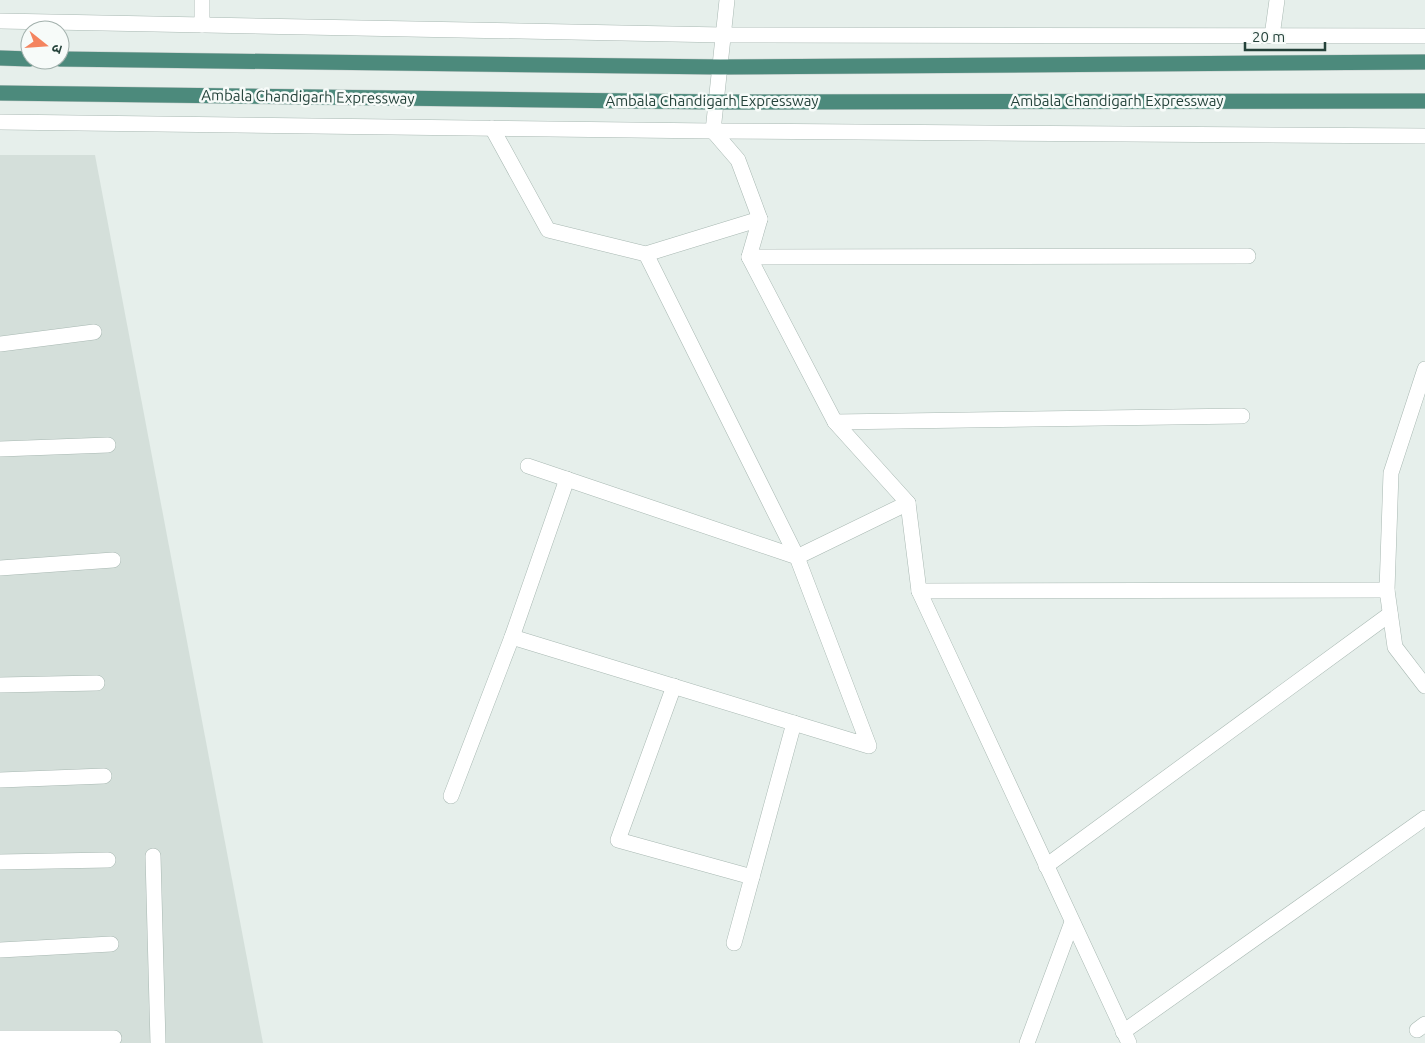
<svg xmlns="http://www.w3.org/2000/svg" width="1425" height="1043" viewBox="0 0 1425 1043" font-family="Ubuntu,'Noto Sans Devanagari',sans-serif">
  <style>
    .built { fill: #d4dfda }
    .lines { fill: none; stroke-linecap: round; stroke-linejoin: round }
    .service-casing { stroke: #a8b8b2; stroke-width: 16 }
    .minor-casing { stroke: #a8b8b2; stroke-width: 16 }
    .tertiary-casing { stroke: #a8b8b2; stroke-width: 16 }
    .trunk-casing { stroke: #c2cac8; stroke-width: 16 }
    .service { stroke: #fff; stroke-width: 15 }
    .minor { stroke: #fff; stroke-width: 15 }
    .tertiary { stroke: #fff; stroke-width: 15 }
    .trunk { stroke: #4c8a7c; stroke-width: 15 }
    .labels { text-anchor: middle; stroke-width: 5; stroke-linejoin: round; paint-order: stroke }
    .street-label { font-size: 15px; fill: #24423a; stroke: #f7fbf9 }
  </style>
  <rect width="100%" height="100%" fill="#e6efeb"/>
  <path class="built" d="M 0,155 L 95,155 L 263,1043 L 0,1043 Z"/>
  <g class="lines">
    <g class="service-casing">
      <g id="service">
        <path d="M 1272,36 L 1277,0"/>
        <path d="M 153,856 L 158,1043"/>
      </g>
    </g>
    <g class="minor-casing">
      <g id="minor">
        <path d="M 202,0 L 202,25"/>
        <path d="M 492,128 L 548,230 L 646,254 L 760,219"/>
        <path d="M 749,257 L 1248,256"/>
        <path d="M 0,344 L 94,332"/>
        <path d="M 1425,369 L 1391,473 L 1387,590 L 1395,647 L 1425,686"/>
        <path d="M 835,422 L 1242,416"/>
        <path d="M 0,449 L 108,445"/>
        <path d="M 528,466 L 797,557 L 908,503"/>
        <path d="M 0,568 L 113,560"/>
        <path d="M 919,591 L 1387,590"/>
        <path d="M 512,637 L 869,746 L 797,557 L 646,254"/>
        <path d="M 0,685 L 97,683"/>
        <path d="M 674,686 L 618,840 L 752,877"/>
        <path d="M 0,780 L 104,776"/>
        <path d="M 451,796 L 512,637 L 567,479"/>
        <path d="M 0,862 L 108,860"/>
        <path d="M 1046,866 L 1390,614"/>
        <path d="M 734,943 L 794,723"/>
        <path d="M 0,950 L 111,944"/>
        <path d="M 1417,1030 L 1425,1024"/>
        <path d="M 1123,1032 L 1425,818"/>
        <path d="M 0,1038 L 114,1038"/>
        <path d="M 1027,1043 L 1072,922"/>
      </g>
    </g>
    <g class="tertiary-casing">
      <g id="tertiary">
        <path d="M 727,0 L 713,131 L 738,160 L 760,219 L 749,257 L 835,422 L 908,503 L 919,591 L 1129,1043"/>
        <path d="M 0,21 L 723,35 L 1425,36"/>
        <path d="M 0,122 L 713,131 L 1425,136"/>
      </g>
    </g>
    <g class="trunk-casing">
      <g id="trunk">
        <path d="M 0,58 L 30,59"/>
        <path d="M 60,59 L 720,67 L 1425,62"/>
        <path d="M 0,93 L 716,102 L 1425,101"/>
      </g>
    </g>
    <use href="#service" class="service"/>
    <use href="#minor" class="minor"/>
    <use href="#tertiary" class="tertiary"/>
    <use href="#trunk" class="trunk"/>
  </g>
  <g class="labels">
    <g class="street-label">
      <text transform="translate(308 97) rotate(1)" y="5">Ambala Chandigarh Expressway</text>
      <text x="712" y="106">Ambala Chandigarh Expressway</text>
      <text x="1117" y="106">Ambala Chandigarh Expressway</text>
    </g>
  </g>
  <g transform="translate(45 45) rotate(107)"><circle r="24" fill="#f7fbf9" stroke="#a3b1ad"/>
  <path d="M0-4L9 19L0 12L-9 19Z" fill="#f4845f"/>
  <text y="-8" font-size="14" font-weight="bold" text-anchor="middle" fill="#24423a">उ</text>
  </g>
  <path d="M1245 42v8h80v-8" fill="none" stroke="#24423a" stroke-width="2.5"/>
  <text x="1252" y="42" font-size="15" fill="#24423a" stroke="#f7fbf9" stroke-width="4" paint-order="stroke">20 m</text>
</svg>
